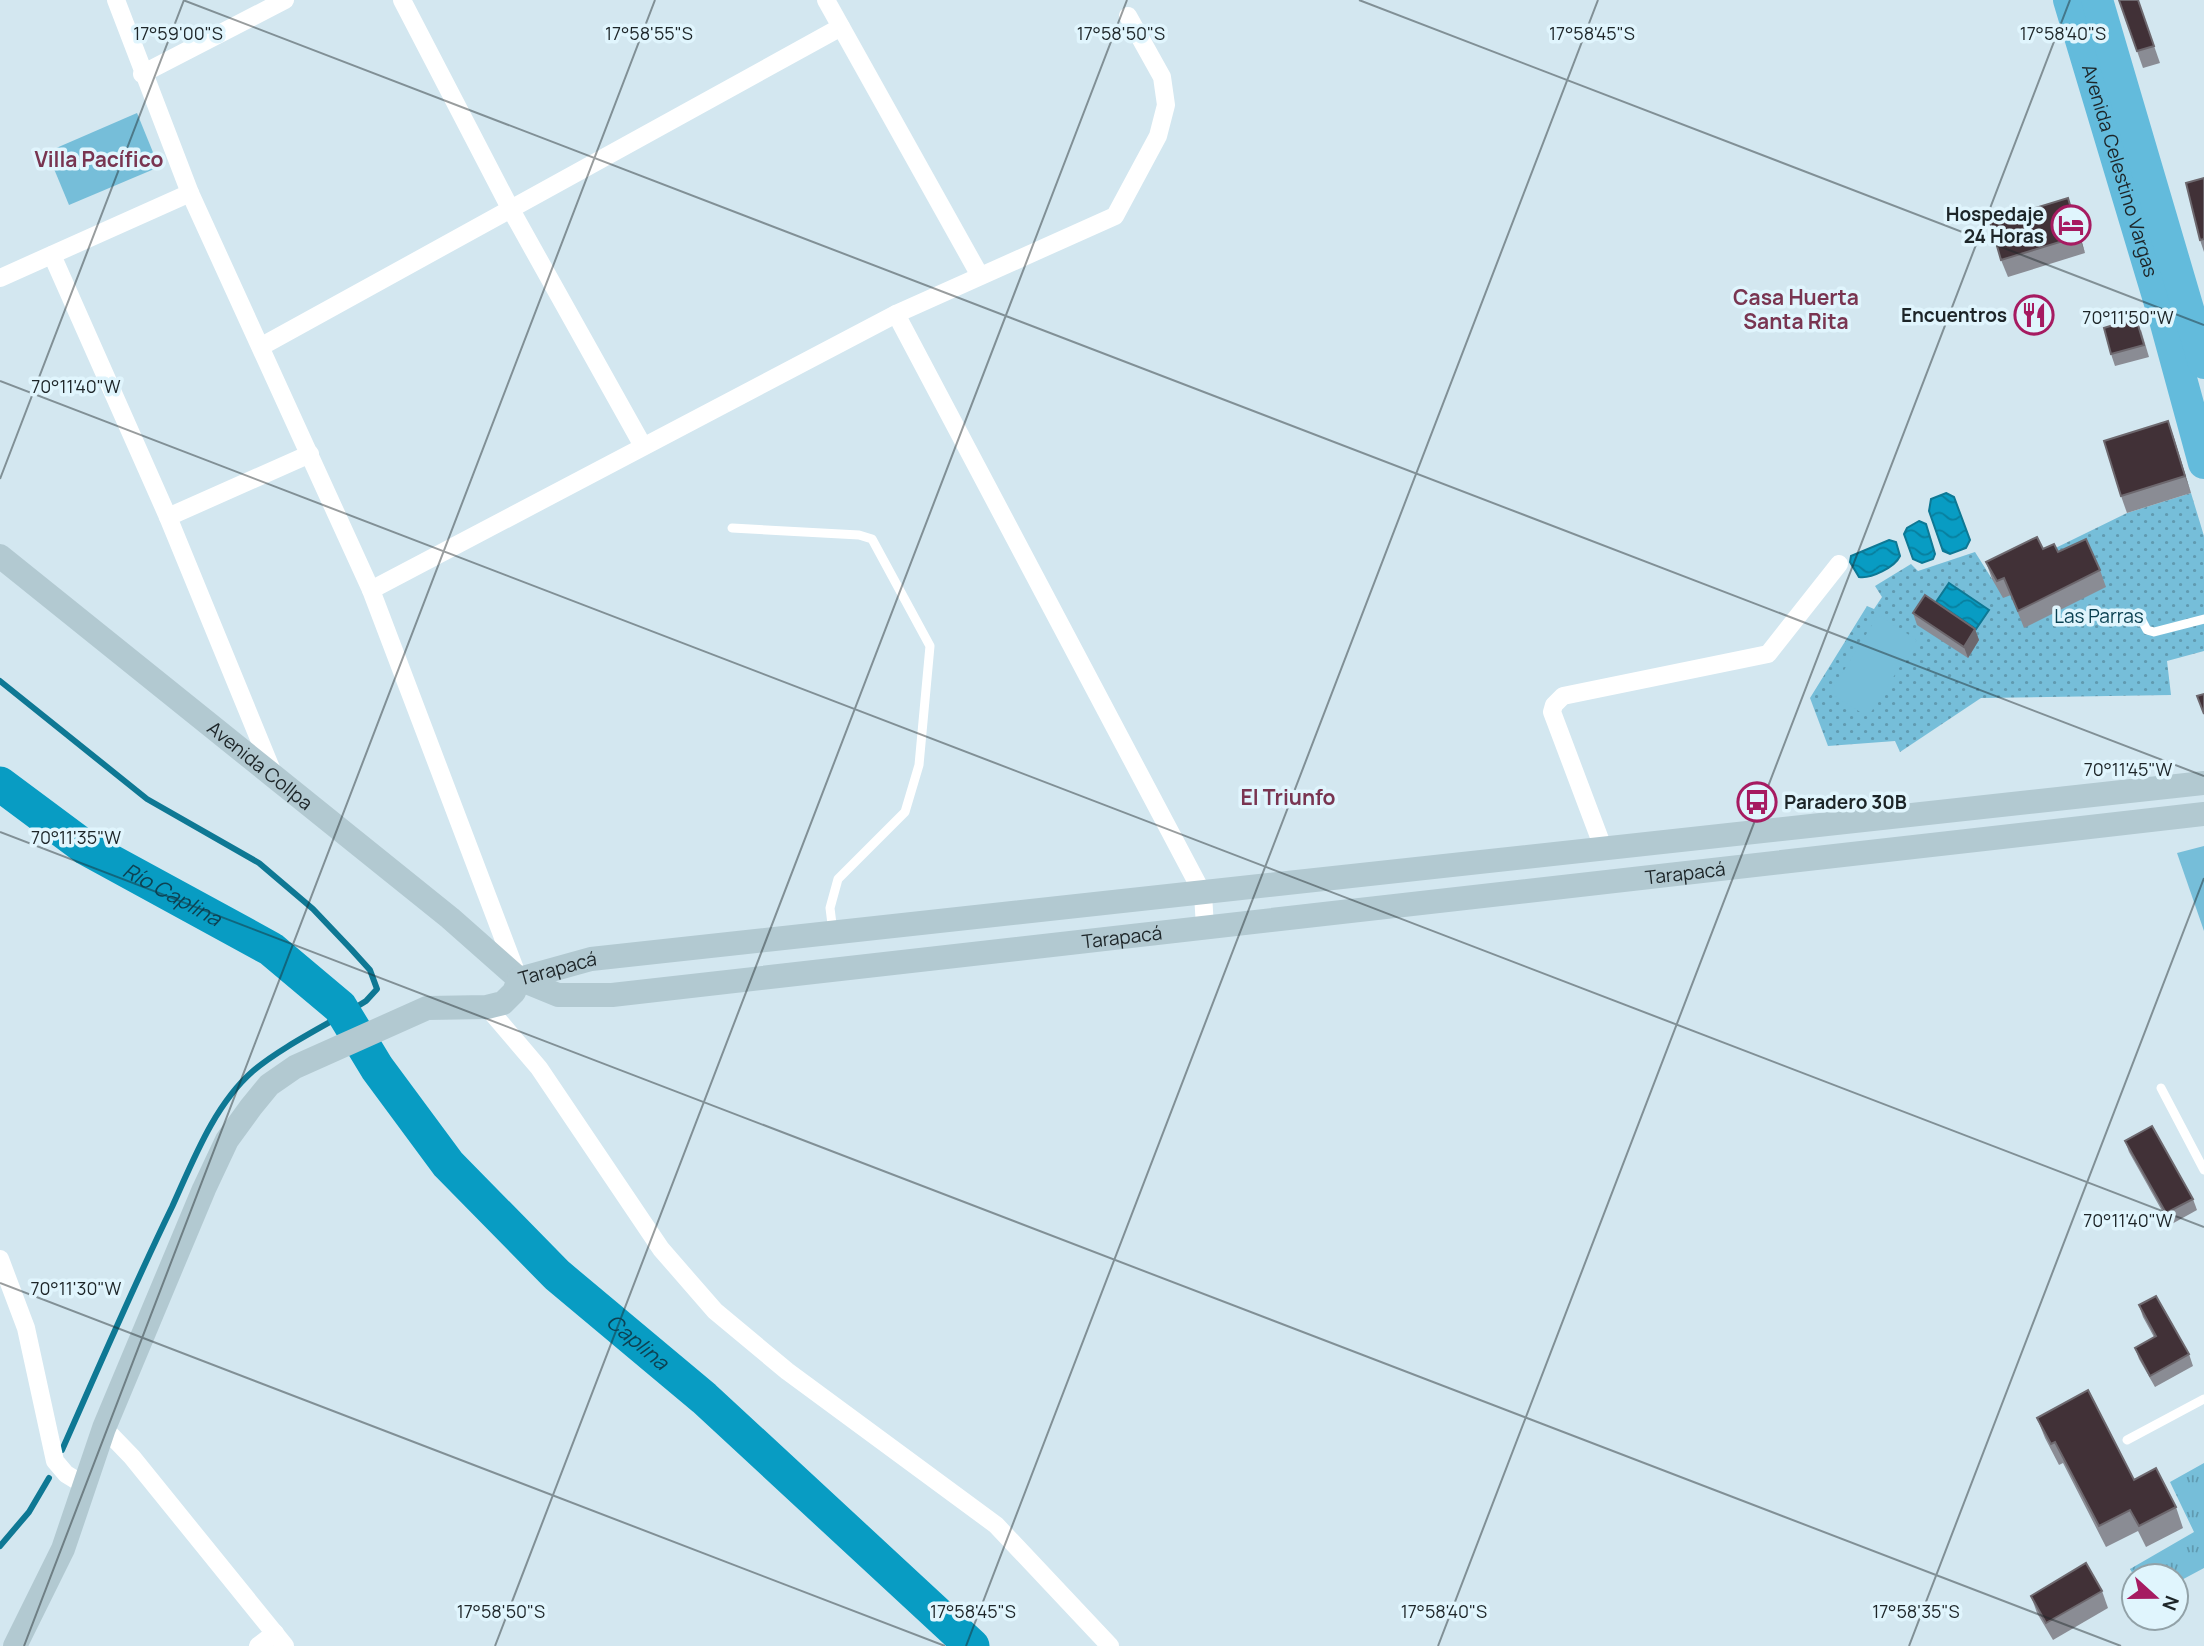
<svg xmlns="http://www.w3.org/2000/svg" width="2204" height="1646" viewBox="0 0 2204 1646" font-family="Manrope,sans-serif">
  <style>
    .grass { fill: url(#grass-tufts) }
    .park { fill: url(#park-dots) }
    .pitch { fill: #76bed9 }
    .water { fill: url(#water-waves); stroke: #0e7894; stroke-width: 2 }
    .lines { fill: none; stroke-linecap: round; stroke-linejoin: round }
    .stream { stroke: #0e7894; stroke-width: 6 }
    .river { stroke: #089cc3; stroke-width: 35 }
    .lane { stroke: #fff; stroke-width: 9 }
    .street { stroke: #fff; stroke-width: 18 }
    .secondary { stroke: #b2c9d1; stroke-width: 24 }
    .highway { stroke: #63bbdc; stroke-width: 32 }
    .wall { fill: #8a8c94 }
    .shaded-wall { fill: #6d686e }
    .building { fill: #413137; stroke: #6d686e; stroke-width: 2 }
    .ticks { fill: none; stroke: #1d2528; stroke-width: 2; stroke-opacity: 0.45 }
    .labels { text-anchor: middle; stroke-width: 7; stroke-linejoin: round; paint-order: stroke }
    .street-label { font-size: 19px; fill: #1d2528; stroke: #e0f5fd }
    .poi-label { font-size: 19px; font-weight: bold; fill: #1d2528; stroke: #e0f5fd; text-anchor: end }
    .park-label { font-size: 19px; fill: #083f50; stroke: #e0f5fd }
    .neighbourhood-label { font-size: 21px; font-weight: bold; fill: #793551; stroke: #e0f5fd }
    .water-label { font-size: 21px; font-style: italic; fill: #0d4253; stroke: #e0f5fd }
    .ticks-label { font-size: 18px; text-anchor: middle; fill: #1d2528; stroke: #e0f5fd; stroke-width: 7; stroke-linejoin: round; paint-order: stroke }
  </style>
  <defs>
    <pattern id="grass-tufts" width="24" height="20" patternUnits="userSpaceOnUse" patternTransform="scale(1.75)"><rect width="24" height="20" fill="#76bed9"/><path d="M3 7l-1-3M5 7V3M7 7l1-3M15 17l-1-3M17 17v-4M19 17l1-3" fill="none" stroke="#609ab0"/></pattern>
    <pattern id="park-dots" width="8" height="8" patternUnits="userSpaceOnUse" patternTransform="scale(1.75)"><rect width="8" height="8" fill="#76bed9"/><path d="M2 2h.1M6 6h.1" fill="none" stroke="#609ab0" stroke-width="1.8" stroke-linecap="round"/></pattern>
    <pattern id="water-waves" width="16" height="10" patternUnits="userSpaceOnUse" patternTransform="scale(1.75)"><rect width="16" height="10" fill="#089cc3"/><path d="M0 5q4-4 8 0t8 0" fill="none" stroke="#087f9e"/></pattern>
  </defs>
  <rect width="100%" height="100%" fill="#d3e7f0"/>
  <path class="grass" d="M 2204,1463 L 2204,1568 L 2176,1583 L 2176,1576 L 2134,1576 L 2130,1569 L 2194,1532 L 2170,1482 Z"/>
  <path class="park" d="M 2191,493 L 2204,536 L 2204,651 L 2167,661 L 2171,695 L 1981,698 L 1900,752 L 1895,741 L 1828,746 L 1810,698 L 1867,606 L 1874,609 L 1882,597 L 1875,586 L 1911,564 L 1918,571 L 1975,552 L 1992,579 L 2127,513 Z"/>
  <g class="pitch">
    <path d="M 137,113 L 159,167 L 69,205 L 47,152 Z"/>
    <path d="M 1878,615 L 1917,640 L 1868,717 L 1830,693 Z"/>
    <path d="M 2204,846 L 2204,931 L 2177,853 Z"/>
  </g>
  <g class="water">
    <path d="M 1946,493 L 1954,497 L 1970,540 L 1966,548 L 1950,554 L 1943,551 L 1929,511 L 1931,499 Z"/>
    <path d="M 1919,521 L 1926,524 L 1935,554 L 1933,559 L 1922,563 L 1913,559 L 1904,534 L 1907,528 Z"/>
    <path d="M 1889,540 L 1896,542 L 1900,556 C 1895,567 1871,579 1859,577 L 1850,562 L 1851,556 Z"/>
    <path d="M 1949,583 L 1989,610 L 1976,629 L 1936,602 Z"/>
  </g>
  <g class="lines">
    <g class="stream">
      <path d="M 0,681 L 147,799 L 259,863 L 313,909 L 351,949 L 370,970 L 377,989 L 366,1001 C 331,1023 284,1045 253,1071 C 214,1105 193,1161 172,1207 C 133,1287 98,1369 62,1450"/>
      <path d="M 0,1546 L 29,1512 L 49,1478"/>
    </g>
    <path class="river" id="s1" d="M 0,784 L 86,848 L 271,949 L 340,1007 L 377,1068 L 448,1164 L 557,1275 L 704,1398 L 972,1646"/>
    <g class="lane">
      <path d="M 732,528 L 859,535 L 872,539 L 930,646 L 919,765 L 905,812 L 838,879 L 830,908 L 833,932"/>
      <path d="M 2138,613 L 2147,630 L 2154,632 L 2204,619"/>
      <path d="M 2161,1088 L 2204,1170"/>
      <path d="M 2127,1440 L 2204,1399"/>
    </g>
    <g class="street">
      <path d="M 116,0 L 190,193 L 371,590 L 518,977"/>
      <path d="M 402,0 L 510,208 L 643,446"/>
      <path d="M 826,0 L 979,274"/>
      <path d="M 142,74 L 285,0"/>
      <path d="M 52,255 L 168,517 L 273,773"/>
      <path d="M 0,278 L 190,193"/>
      <path d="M 896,314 L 1203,894 L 1205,927"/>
      <path d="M 262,346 L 841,27"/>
      <path d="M 168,517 L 310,454"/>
      <path d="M 371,590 L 896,314 L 1115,216 L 1158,136 L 1166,105 L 1162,77 L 1128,16"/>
      <path d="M 1604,850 L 1552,712 L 1554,705 L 1563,696 L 1768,654 L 1839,564"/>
      <path d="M 487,1007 L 539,1068 L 661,1249 L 715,1311 L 787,1371 L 996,1525 L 1110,1646"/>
      <path d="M 0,1259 L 26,1328 L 55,1461 L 66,1474 L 84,1485"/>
      <path d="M 104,1428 L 132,1457 L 285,1646"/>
      <path d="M 258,1646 L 275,1633"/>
    </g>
    <g class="secondary">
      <path id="s2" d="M 0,556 L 450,918 L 519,979 L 558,995 L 612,995 L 2204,814"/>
      <path id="s3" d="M 519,979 L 591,959 L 2204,783"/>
      <path d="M 15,1646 L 63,1549 L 104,1428 L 204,1189 L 227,1140 L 251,1107 L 269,1085 L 295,1067 L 427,1008 L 487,1007 L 503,1003 L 514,992 L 519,979"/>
    </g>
    <g class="highway">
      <path id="s4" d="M 2069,0 L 2165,320 L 2204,463"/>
      <path d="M 2097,0 L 2204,363"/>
    </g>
  </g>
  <g class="wall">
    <path d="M 2119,0 L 2138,0 L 2160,63 L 2143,68 Z"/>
    <path d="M 2204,178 L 2204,252 L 2200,240 Z"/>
    <path d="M 2074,215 L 2085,253 L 2008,277 L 2001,260 Z"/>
    <path d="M 2141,330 L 2149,357 L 2115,366 L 2111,354 Z"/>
    <path d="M 2168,421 L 2191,493 L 2127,513 L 2121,496 Z"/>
    <path d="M 2043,549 L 2058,552 L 2100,570 L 2106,587 L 2024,628 L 2011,595 L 2003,598 L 1992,579 L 1986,562 Z"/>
    <path d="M 1913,613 L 1975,629 L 1979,640 L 1968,658 L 1917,625 Z"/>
    <path d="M 2125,1141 L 2193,1199 L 2197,1210 L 2170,1225 L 2129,1152 Z"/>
    <path d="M 2139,1305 L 2189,1354 L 2193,1366 L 2155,1387 L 2139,1359 L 2135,1348 L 2154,1337 L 2143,1317 Z"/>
    <path d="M 2037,1418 L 2176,1507 L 2183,1528 L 2146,1547 L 2138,1531 L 2106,1547 L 2063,1463 L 2059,1465 L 2045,1438 Z"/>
    <path d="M 2102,1591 L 2108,1608 L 2053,1640 L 2037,1613 L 2031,1596 Z"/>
  </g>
  <g class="shaded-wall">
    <path d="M 2068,198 L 2074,215 L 2085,253 L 2079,236 Z"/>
    <path d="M 2168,421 L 2174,438 L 2191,493 L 2185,476 Z"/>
    <path d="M 1975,629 L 1979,640 L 1968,658 L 1964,647 Z"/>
  </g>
  <g class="building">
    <path d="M 2119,0 L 2138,0 L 2154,46 L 2137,51 Z"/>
    <path d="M 2204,178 L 2204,239 L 2200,240 L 2186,183 Z"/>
    <path d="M 2068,198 L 2079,236 L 2001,260 L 1990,222 Z"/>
    <path d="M 2136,318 L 2144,345 L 2111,354 L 2104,328 Z"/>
    <path d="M 2168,421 L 2185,476 L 2121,496 L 2104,441 Z"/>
    <path d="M 2037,537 L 2043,549 L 2054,544 L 2058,552 L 2086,539 L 2100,570 L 2018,611 L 2004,578 L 1997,581 L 1986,562 Z"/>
    <path d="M 1925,595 L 1975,629 L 1964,647 L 1913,613 Z"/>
    <path d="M 2204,694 L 2204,714 L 2197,696 Z"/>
    <path d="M 2152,1126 L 2193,1199 L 2166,1213 L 2125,1141 Z"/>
    <path d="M 2156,1296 L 2189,1354 L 2150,1376 L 2135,1348 L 2156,1336 L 2139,1305 Z"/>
    <path d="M 2088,1390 L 2134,1480 L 2156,1468 L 2176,1507 L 2139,1526 L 2130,1510 L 2099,1526 L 2055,1442 L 2051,1444 L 2037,1418 Z"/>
    <path d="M 2086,1563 L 2102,1591 L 2046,1623 L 2031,1596 Z"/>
  </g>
  <path class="ticks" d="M 183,0 L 2204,776M 1359,0 L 2204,325M 0,381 L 2204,1227M 0,479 L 184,0M 0,832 L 2121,1646M 0,1283 L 945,1646M 24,1646 L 655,0M 495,1646 L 1127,0M 966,1646 L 1598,0M 1438,1646 L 2070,0M 1909,1646 L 2204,878"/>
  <defs>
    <g id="hotel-ring" transform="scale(2.0125)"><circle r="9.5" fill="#e0f5fd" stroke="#a61b61" stroke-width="1.5"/><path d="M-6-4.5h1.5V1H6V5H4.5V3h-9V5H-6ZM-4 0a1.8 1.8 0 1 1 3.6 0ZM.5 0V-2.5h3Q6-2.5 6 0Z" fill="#a61b61"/></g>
    <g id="restaurant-ring" transform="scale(2.0125)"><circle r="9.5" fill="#e0f5fd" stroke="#a61b61" stroke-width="1.5"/><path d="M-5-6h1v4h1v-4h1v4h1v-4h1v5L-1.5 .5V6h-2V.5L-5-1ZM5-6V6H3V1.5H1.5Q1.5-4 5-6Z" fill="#a61b61"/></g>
    <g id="bus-ring" transform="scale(2.0125)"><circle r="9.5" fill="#e0f5fd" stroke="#a61b61" stroke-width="1.5"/><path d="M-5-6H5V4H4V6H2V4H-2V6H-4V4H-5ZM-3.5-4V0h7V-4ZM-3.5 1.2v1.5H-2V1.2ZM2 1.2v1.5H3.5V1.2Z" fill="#a61b61"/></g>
  </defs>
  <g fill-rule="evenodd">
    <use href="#hotel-ring" x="2071" y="225"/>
    <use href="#restaurant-ring" x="2034" y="315"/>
    <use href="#bus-ring" x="1757" y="802"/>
  </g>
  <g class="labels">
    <g class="street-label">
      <text dy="7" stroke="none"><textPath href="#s4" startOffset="178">Avenida Celestino Vargas</textPath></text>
      <text dy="7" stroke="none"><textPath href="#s2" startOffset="334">Avenida Collpa</textPath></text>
      <text dy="7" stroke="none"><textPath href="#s2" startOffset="1846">Tarapacá</textPath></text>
      <text dy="7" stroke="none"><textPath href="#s2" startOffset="1279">Tarapacá</textPath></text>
      <text dy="7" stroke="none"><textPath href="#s3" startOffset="40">Tarapacá</textPath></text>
    </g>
    <g class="poi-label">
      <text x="2044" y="221">Hospedaje<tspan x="2044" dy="22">24 Horas</tspan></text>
      <text x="2007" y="322">Encuentros</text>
      <text x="1784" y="809" text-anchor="start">Paradero 30B</text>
    </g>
    <g class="park-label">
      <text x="2099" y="623">Las Parras</text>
    </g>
    <g class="neighbourhood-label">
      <text x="99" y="167">Villa Pacífico</text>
      <text x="1796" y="305">Casa Huerta<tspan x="1796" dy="24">Santa Rita</tspan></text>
      <text x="1288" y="805">El Triunfo</text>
    </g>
    <g class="water-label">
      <text dy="7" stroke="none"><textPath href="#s1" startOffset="205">Río Caplina</textPath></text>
      <text dy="7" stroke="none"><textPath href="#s1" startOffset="859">Caplina</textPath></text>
    </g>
  </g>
  <g class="ticks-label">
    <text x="178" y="40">17°59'00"S</text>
    <text x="649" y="40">17°58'55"S</text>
    <text x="1121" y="40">17°58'50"S</text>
    <text x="1592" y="40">17°58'45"S</text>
    <text x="2063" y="40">17°58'40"S</text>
    <text x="2128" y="324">70°11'50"W</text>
    <text x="76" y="393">70°11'40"W</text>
    <text x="2128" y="776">70°11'45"W</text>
    <text x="76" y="844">70°11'35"W</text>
    <text x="2128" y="1227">70°11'40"W</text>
    <text x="76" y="1295">70°11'30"W</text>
    <text x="501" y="1618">17°58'50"S</text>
    <text x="973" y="1618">17°58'45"S</text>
    <text x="1444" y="1618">17°58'40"S</text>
    <text x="1916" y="1618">17°58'35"S</text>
  </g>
  <g transform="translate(2155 1597) rotate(111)"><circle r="33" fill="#e0f5fd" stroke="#92a2a8" stroke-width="2"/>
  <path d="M0-5L12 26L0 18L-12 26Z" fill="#a61b61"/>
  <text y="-10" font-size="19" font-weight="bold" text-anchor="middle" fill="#1d2528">N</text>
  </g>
</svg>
